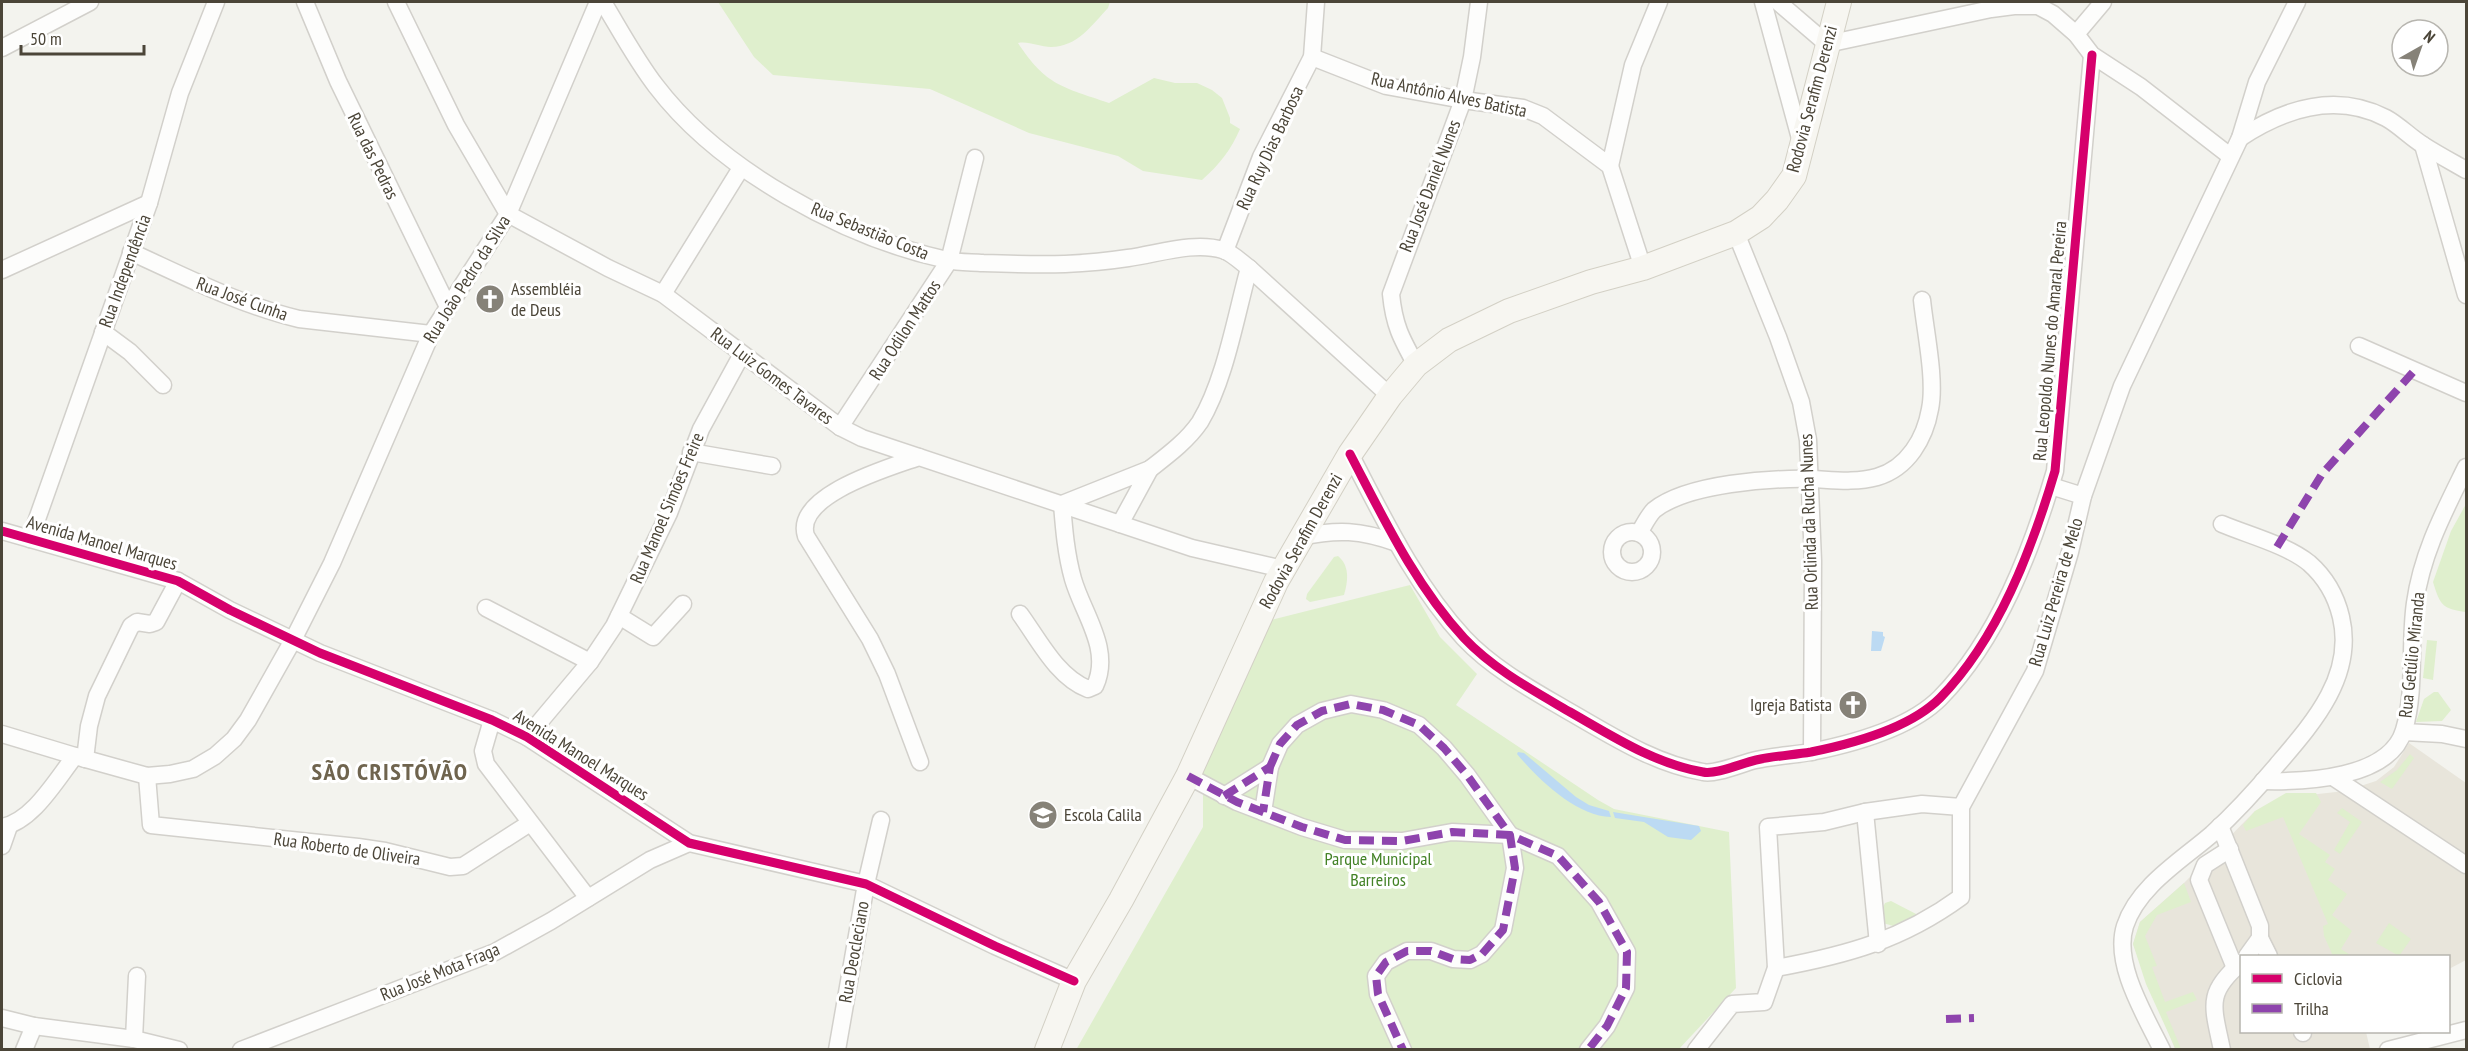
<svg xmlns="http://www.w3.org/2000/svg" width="2468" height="1051" viewBox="0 0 2468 1051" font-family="'PT Sans Narrow',sans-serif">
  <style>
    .residential { fill: #e8e5db }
    .green { fill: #dfefcd }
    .water { fill: #bcdaf3 }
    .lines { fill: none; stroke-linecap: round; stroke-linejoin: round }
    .street-casing { stroke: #d2d0cb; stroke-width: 19 }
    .secondary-casing { stroke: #d3d0c5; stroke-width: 26 }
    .street { stroke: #fdfdfc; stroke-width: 16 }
    .secondary { stroke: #f7f6f1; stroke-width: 24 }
    .quiet { stroke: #8e44ad; stroke-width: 8; stroke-dasharray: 15 8; stroke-linecap: butt }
    .cycleway-casing { stroke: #fff; stroke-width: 13 }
    .cycleway { stroke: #d6006c; stroke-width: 9 }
    .labels { text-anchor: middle; stroke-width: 6; stroke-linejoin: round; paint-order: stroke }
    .street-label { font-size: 18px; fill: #4b4538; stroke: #fff }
    .poi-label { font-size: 18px; fill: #4b4538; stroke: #fff; text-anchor: start }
    .park-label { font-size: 18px; fill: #438226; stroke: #fff }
    .district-label { font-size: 24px; font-weight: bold; letter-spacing: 1.5px; fill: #6f644e; stroke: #fff }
  </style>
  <rect width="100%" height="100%" fill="#f3f3ee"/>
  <path class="residential" d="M 2409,743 L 2466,783 L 2466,960 L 2449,969 L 2448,956 L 2242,956 L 2242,1032 L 2366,1032 L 2370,1049 L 2175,1049 L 2133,944 L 2140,922 L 2184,883 L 2255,811 L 2281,807 L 2291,797 L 2345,791 L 2376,781 L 2394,767 Z"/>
  <g class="green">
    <path d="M 718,2 L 1110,2 L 1108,8 C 1092,25 1077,47 1051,47 C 1040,47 1029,41 1018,43 C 1046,86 1063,87 1109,103 L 1154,78 L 1175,83 L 1197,83 L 1212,90 L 1222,98 L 1230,118 L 1230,123 L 1240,129 C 1231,150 1219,165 1202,180 L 1143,171 L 1118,156 L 1029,133 L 930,89 L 773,75 L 754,57 Z"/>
    <path d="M 2466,504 L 2466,612 C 2442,609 2440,605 2433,582 L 2451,531 Z"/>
    <path d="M 1338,556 C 1350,566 1348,581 1344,595 L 1310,602 L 1306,599 L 1307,594 L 1334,557 Z"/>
    <path d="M 1410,585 L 1440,637 L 1477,674 L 1456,705 L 1598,800 L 1614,809 L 1729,832 L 1736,988 L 1679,1049 L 1076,1050 L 1203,827 L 1203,771 L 1271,620 Z"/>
    <path d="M 2427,640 L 2437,641 L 2433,680 L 2423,678 Z"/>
    <path d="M 2434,692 L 2438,692 L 2451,710 L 2442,721 L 2416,722 L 2424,699 Z"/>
    <path d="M 2410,754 L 2414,758 L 2392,789 L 2380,782 L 2397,770 Z"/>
    <path d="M 2286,793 L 2316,793 L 2321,802 L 2299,834 L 2330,855 L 2325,862 L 2335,869 L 2328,880 L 2347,894 L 2332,915 L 2352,931 L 2341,949 L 2352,956 L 2333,956 L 2324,936 L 2323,926 L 2328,924 L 2283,817 L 2246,831 L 2243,825 L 2255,811 Z"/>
    <path d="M 2342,808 L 2362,822 L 2340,854 L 2334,850 L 2350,822 L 2337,813 Z"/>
    <path d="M 2184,883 L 2191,902 L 2157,915 L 2145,936 L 2157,966 L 2152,967 L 2165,1002 L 2193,992 L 2197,1000 L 2166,1012 L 2181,1049 L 2176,1050 L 2146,984 L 2133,944 L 2140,922 Z"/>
    <path d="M 1891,901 L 1918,915 L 1893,926 L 1883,923 L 1880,914 L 1885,903 Z"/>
    <path d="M 2389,923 L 2411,939 L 2399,956 L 2376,943 Z"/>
  </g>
  <g class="water">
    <path d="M 1872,631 L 1883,632 L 1883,636 L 1885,637 L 1881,651 L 1871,651 Z"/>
    <path d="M 1518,752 L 1524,753 L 1576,797 L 1589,805 L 1609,811 L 1611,817 C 1576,816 1539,780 1517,754 Z"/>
    <path d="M 1613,812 L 1699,826 L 1701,831 L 1691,840 L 1668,837 L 1644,822 L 1615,818 Z"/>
  </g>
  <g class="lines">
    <g class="street-casing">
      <g id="street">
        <path d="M 305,2 L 338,81 L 448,307"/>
        <path d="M 396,2 L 456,125 L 508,214 L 608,268 L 663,294 L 840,427 L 862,438 L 1192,548 L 1283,569"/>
        <path d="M 603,2 C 620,30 636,60 656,86 C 720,170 845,238 947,260 C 959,263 972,262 983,263 C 1010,264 1038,265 1065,264 C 1086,263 1108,261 1128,258 C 1158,254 1194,241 1223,250 C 1232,253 1241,262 1249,268 C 1236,315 1225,381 1200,422 C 1187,441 1168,455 1150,469"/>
        <path d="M 1763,2 L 1801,142"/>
        <path d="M 1778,2 L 1827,44 L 1991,9 L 2014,6 L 2038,6 L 2053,14 L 2076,34 L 2092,55 L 2141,87 L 2230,156"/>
        <path d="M 2076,34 L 2103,2"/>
        <path d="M 2,48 L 90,2"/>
        <path d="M 1312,57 L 1386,86 L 1463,100 L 1523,108 L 1543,116 L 1610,166 L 1643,268"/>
        <path d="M 2240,138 C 2284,109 2336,92 2386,118 C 2399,125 2410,137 2423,145 C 2437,154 2452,162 2466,170"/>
        <path d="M 2423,145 L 2466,295"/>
        <path d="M 1610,166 L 1633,65 L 1659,2"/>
        <path d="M 1736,233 L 1778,337 L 1801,402 L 1808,440 L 1813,561 L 1812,752"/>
        <path d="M 1225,251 L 1261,157 L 1312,57 L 1316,2"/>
        <path d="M 131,252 C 186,277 240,305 299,319 L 431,334"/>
        <path d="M 1249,268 L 1390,396"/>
        <path d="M 2,270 L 149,203"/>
        <path d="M 663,294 L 741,168"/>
        <path d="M 103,332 L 130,352 L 163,385"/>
        <path d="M 2359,346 L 2466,393"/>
        <path d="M 1416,365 C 1401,338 1394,325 1391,294 L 1463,100 L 1472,57 L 1479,2"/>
        <path d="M 840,427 L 949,261 L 975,158"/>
        <path d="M 691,452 L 772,466"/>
        <path d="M 1350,454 C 1383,517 1415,585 1464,638 C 1493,669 1534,691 1570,712 C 1612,736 1655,764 1703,772 C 1716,775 1742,763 1756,760 C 1774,756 1793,755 1811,752 C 1851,744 1910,728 1940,698 C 1998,639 2032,549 2055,471 L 2092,55"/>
        <path d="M 919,457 C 891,467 793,495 806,536 L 870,639 L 887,674 L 920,762"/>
        <path d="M 2051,486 L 2083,496"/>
        <path d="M 2,531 L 178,581 L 230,610 L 320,653 L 492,720 L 527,737 L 689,843 L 866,884 L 995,946 L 1074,981"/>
        <circle cx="1632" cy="552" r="20"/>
        <path d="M 1639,533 C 1644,525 1648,516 1654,510 C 1688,483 1771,478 1813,479 C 1834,480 1856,483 1877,477 C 1908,468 1925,438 1930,409 C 1936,380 1925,330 1922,300"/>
        <path d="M 1300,537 C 1338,529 1360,530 1397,543"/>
        <path d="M 30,539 L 149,203 L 180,93 L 216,2"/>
        <path d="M 486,608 L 590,662"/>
        <path d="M 1020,614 C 1039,640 1057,677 1088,689 L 1095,686 C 1112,649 1083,614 1073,579 C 1066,554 1064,529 1062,504 L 1150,469 L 1120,524"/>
        <path d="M 619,616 L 653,637 L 683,604"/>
        <path d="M 492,720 L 483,751 L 486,764 L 588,898"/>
        <path d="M 2404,732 L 2442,734 L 2466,739"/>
        <path d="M 2,734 L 75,756"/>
        <path d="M 527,737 L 590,662 L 614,626 L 669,513 L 701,429 L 742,354"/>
        <path d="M 85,759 L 89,726 L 97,696 L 131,626 L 137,622 L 150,624 L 156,622 L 178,581"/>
        <path d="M 1270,767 L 1280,744 L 1297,725 L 1322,711 L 1351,704 L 1383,710 L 1419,725 L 1444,748 L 1467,775 L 1510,835 L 1515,868 L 1503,930 L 1482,954 L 1470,960 L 1453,959 L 1431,951 L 1407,951 L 1386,962 L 1376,976 L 1378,994 L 1403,1050"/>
        <path d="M 147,776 L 151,825 L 358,847 L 385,851 L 450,867 L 463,866 L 530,823"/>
        <path d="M 1188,776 L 1237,802 L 1302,827 L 1345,840 L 1402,841 L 1452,832 L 1510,835 L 1558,856 L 1599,902 L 1627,952 L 1626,988 L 1607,1026 L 1588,1050"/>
        <path d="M 2333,777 L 2466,865"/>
        <path d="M 2263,781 C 2304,782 2390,779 2404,730 C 2416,690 2409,644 2415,603 C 2422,553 2444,512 2466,467"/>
        <path d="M 1224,796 L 1270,767 L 1263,812"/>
        <path d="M 1865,812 L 1878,944"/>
        <path d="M 2220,826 L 2260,926 L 2260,938 L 2247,956"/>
        <path d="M 2,827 C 33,821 56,780 75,756 L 147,776 L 170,774 L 193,769 L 215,756 L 234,739 L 248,720 L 293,640 L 332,563 L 431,334 L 508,214 L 598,2"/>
        <path d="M 2,846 L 9,826"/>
        <path d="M 2230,849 L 2205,865 L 2199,880 L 2235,968"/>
        <path d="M 2260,938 L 2269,956"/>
        <path d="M 1776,968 C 1847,955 1902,940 1961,897 L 1961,807 L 2035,671 L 2070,552 L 2083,496 L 2122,386 L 2240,138 L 2257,82 L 2297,2"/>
        <path d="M 2,1018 L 34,1026 L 134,1039 L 179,1050"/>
        <path d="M 2302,1032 L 2303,1033"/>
        <path d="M 134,1039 L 137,976"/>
        <path d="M 24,1050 L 34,1026"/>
        <path d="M 241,1050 L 495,952 L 551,921 L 650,860 L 689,843"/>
        <path d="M 837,1050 L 866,884 L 881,820"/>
        <path d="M 1696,1050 L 1732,1004 L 1764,1002 L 1776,968 L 1768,827 L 1824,822 L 1865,812 L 1922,804 L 1961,807"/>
        <path d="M 2162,1050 C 2145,1015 2113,964 2125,926 C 2138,886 2182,860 2212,834 C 2235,813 2257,789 2277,765 C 2313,723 2355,676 2341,617 C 2336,596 2325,577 2309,563 C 2287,545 2248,535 2222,524"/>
        <path d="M 2222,1050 C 2213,1006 2205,993 2242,962"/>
        <path d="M 2388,1050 L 2466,1030"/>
      </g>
    </g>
    <g class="secondary-casing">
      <path id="secondary" d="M 1047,1050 L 1074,981 L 1121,900 L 1188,776 L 1276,582 L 1350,454 L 1390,396 L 1416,365 L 1449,340 L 1509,311 L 1591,282 L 1643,268 L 1736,233 L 1761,217 L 1777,200 L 1794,176 L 1839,2"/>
    </g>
    <use href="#street" class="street"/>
    <use href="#secondary" class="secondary"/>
    <g class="quiet">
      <path d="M 2277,547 L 2322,474 L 2414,371"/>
      <path d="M 1270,767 L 1280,744 L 1297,725 L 1322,711 L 1351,704 L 1383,710 L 1419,725 L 1444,748 L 1467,775 L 1510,835 L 1515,868 L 1503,930 L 1482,954 L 1470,960 L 1453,959 L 1431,951 L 1407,951 L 1386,962 L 1376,976 L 1378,994 L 1403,1050"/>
      <path d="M 1188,776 L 1237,802 L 1302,827 L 1345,840 L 1402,841 L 1452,832 L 1510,835 L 1558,856 L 1599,902 L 1627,952 L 1626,988 L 1607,1026 L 1588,1050"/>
      <path d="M 1224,796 L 1270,767 L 1263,812"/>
      <path d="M 1946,1019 L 1974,1018"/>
    </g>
    <g class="cycleway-casing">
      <g id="cycleway">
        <path d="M 1350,454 C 1383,517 1415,585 1464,638 C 1493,669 1534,691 1570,712 C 1612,736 1655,764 1703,772 C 1716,775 1742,763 1756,760 C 1774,756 1793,755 1811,752 C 1851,744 1910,728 1940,698 C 1998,639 2032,549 2055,471 L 2092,55"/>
        <path d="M 2,531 L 178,581 L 230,610 L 320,653 L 492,720 L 527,737 L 689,843 L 866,884 L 995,946 L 1074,981"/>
      </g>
    </g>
    <use href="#cycleway" class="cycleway"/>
  </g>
  <defs>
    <g id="church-disc" transform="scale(1.5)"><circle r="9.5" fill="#868278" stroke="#fff"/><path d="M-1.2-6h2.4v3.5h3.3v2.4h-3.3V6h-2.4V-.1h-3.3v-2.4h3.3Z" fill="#fff"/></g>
    <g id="school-disc" transform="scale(1.5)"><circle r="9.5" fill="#868278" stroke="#fff"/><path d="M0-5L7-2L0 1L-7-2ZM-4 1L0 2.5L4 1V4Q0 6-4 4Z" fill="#fff"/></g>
  </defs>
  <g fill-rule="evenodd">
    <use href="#church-disc" x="490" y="299"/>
    <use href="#church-disc" x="1853" y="705"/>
    <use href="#school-disc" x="1043" y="815"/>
  </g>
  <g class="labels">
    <g class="street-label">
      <text transform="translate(1449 95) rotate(12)" y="6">Rua Antônio Alves Batista</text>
      <text transform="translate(1812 99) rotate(-75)" y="6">Rodovia Serafim Derenzi</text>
      <text transform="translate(1270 148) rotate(-65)" y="6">Rua Ruy Dias Barbosa</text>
      <text transform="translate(373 156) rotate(64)" y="6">Rua das Pedras</text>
      <text transform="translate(1430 186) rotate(-69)" y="6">Rua José Daniel Nunes</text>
      <text transform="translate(870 231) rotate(22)" y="6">Rua Sebastião Costa</text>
      <text transform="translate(125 271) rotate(-70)" y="6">Rua Independência</text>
      <text transform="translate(467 279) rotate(-58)" y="6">Rua João Pedro da Silva</text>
      <text transform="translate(242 299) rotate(20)" y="6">Rua José Cunha</text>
      <text transform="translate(905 330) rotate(-57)" y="6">Rua Odilon Mattos</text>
      <text transform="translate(2050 341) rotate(-85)" y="6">Rua Leopoldo Nunes do Amaral Pereira</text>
      <text transform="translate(772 376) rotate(37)" y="6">Rua Luiz Gomes Tavares</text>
      <text transform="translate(667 508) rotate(-67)" y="6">Rua Manoel Simões Freire</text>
      <text transform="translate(1809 522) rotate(-92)" y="6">Rua Orlinda da Rucha Nunes</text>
      <text transform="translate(1301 541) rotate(-61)" y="6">Rodovia Serafim Derenzi</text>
      <text transform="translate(102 543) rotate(16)" y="6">Avenida Manoel Marques</text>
      <text transform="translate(2056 592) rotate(-74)" y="6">Rua Luiz Pereira de Melo</text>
      <text transform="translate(2412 655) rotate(-84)" y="6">Rua Getúlio Miranda</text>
      <text transform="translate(581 755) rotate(32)" y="6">Avenida Manoel Marques</text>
      <text transform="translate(347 849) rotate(8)" y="6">Rua Roberto de Oliveira</text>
      <text transform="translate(854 952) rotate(-80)" y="6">Rua Deocleciano</text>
      <text transform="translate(440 972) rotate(-22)" y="6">Rua José Mota Fraga</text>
    </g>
    <g class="poi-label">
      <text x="511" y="295">Assembléia<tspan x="511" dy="21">de Deus</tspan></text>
      <text x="1832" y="711" text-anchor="end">Igreja Batista</text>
      <text x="1064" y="821">Escola Calila</text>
    </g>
    <g class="park-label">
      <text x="1378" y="865">Parque Municipal<tspan x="1378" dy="21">Barreiros</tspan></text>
    </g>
    <g class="district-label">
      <text x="390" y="780">SÃO CRISTÓVÃO</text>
    </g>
  </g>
  <rect width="2468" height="1051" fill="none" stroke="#4b4538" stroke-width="6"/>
  <rect x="2240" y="955" width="210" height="78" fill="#ffffff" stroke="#b7b5af" stroke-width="1.5"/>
  <rect x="2252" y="974" width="30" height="9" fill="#d6006c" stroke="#b7b5af" stroke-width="1.5"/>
  <text x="2294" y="985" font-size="18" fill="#4b4538">Ciclovia</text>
  <rect x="2252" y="1004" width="30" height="9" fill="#8e44ad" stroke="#b7b5af" stroke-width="1.5"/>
  <text x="2294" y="1015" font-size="18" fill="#4b4538">Trilha</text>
  <g transform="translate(2420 48) rotate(40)"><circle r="28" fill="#ffffff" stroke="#b7b5af" stroke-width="1.5"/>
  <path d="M0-4.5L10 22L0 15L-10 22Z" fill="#868278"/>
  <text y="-9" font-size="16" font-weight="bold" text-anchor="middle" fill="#4b4538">N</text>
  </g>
  <path d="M21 45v9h123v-9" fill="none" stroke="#4b4538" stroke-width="3"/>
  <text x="30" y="45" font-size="18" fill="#4b4538" stroke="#ffffff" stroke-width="4.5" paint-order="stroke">50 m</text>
</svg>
